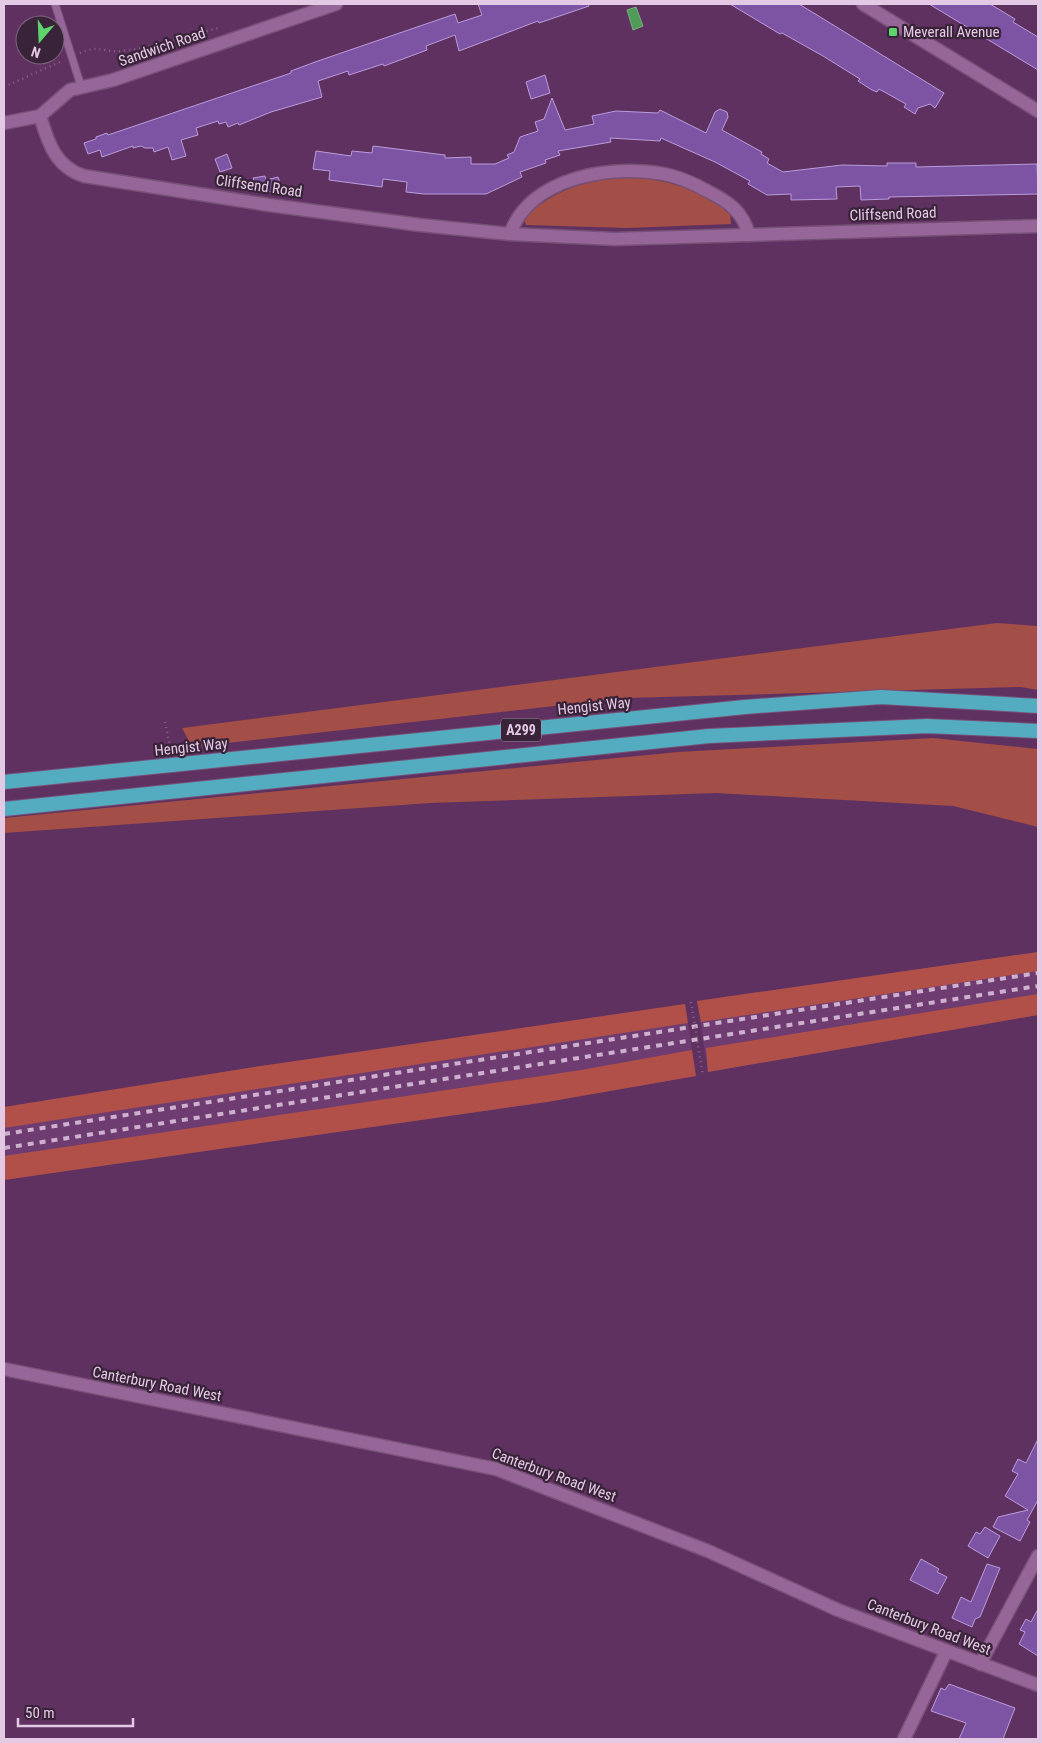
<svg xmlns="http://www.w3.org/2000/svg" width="1042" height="1743" viewBox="0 0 1042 1743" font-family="'Roboto Condensed',sans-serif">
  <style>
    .built { fill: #6e3c70 }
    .green { fill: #a34e47 }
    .forest { fill: #b05048 }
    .water { fill: #4e9c57; stroke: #7baa81 }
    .building { fill: #7d54a3; stroke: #ba9cdb }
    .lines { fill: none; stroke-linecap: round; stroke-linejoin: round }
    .service-casing { stroke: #775077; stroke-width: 9 }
    .minor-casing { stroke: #775077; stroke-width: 15 }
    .tertiary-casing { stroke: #775077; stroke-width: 15 }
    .trunk-casing { stroke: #775077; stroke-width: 16 }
    .path { stroke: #8a628a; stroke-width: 2.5; stroke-dasharray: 1 4; stroke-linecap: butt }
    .service { stroke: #976698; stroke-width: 7 }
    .minor { stroke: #976698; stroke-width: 12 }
    .tertiary { stroke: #976698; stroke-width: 12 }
    .trunk { stroke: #54acc1; stroke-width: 14 }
    .rail { stroke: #ceb0cf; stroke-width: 4; stroke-dasharray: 6 6; stroke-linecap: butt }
    .path-bridge { stroke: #8a628a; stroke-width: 2.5; stroke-dasharray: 1 4; stroke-linecap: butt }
    .poi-dot { fill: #5cd56d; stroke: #382339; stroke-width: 2 }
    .labels { text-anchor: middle; stroke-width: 4.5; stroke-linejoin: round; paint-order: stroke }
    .shield { fill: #382339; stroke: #b097b1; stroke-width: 1 }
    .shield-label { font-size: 14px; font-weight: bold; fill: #e4c9e4 }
    .poi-label { font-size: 15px; fill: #e4c9e4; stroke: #382339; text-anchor: start }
    .street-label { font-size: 15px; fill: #e4c9e4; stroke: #382339 }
  </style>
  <rect width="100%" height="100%" fill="#5f3160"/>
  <g class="built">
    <path d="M 1038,952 L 1038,1015 L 708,1072 L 697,1001 Z"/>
    <path d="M 685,1004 L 696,1076 L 547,1102 L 4,1180 L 4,1107 L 248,1068 Z"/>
  </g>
  <g class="green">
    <path d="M 633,177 C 669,181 703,189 730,214 L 731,224 L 627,228 L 526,225 L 524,219 C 528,212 534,208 541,204 C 569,184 599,179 633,177 Z"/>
    <path d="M 997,623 L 1038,626 L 1038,690 L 1020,687 L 625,698 L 192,747 L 182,728 Z"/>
    <path d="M 933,738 L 1038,749 L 1038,827 L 953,806 L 716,793 L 430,803 L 4,833 L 4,818 L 678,752 Z"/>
  </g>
  <g class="forest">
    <path d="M 1038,952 L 1038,971 L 701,1022 L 697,1001 Z"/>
    <path d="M 1038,994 L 1038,1015 L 708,1072 L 706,1048 Z"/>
    <path d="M 685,1004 L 688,1023 L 4,1128 L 4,1107 L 248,1068 Z"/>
    <path d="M 692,1050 L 696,1076 L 547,1102 L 4,1180 L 4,1156 L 581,1070 Z"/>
  </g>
  <path class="water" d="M 636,7 L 643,26 L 633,30 L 627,10 Z"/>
  <g class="building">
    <path d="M 478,4 L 588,4 L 589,6 L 539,23 L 538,21 L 459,51 L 455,35 L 426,46 L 427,50 L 384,66 L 383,64 L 349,75 L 348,71 L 318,81 L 322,97 L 271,112 L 239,125 L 238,123 L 228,127 L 226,122 L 219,124 L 218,121 L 196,128 L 198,135 L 181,140 L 186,156 L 172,160 L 168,147 L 154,152 L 153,148 L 145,148 L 141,146 L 133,148 L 133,146 L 102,157 L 100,150 L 88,154 L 84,143 L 96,139 L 96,137 L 107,133 L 108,135 L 291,73 L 291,71 L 315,62 L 455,14 L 458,23 L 482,15 Z"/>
    <path d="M 730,4 L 799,4 L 944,93 L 935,108 L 930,104 L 918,108 L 915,114 L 904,107 L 906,104 L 879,89 L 877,92 L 872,90 L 858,81 L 860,79 L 823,56 L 782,33 L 780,34 Z"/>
    <path d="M 929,4 L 990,4 L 1015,19 L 1013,22 L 1038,37 L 1038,70 Z"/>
    <path d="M 545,75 L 550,93 L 531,99 L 526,82 Z"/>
    <path d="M 552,98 L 565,130 L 594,124 L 592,116 L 616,111 L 658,113 L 660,110 L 706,133 L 715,112 L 720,109 L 727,112 L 728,117 L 722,130 L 762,152 L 761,154 L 769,159 L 767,163 L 783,172 L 842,165 L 887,166 L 887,163 L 916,163 L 916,167 L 1037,164 L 1038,194 L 889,197 L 889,199 L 861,200 L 860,186 L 836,187 L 837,199 L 791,200 L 791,194 L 767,195 L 748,184 L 750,181 L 715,162 L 661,138 L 660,141 L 610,138 L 611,142 L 558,151 L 560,155 L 545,160 L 546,163 L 520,172 L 522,177 L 486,194 L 424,194 L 406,192 L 407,182 L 383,179 L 382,187 L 329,180 L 330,171 L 313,169 L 316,151 L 351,156 L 352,151 L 372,153 L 373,146 L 445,155 L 445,158 L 471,157 L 471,164 L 495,164 L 509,158 L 507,155 L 514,152 L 520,137 L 538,131 L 535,122 L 544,119 Z"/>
    <path d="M 227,154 L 232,168 L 220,172 L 215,159 Z"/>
    <path d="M 265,176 L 266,180 L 278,177 L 282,189 L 272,192 L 243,188 L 255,184 L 253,178 Z"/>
    <path d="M 1038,1439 L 1038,1500 L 1027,1520 L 1030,1522 L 1020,1541 L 993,1527 L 998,1517 L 1028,1510 L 1005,1496 L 1018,1474 L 1012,1471 L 1018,1459 L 1026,1463 Z"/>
    <path d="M 985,1527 L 1000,1536 L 988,1558 L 968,1546 L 976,1532 L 980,1534 Z"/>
    <path d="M 921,1559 L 939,1569 L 937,1572 L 947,1577 L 938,1594 L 910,1580 Z"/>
    <path d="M 987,1564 L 1000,1568 L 980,1617 L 975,1619 L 972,1627 L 952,1618 L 961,1597 L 971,1602 Z"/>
    <path d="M 1038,1609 L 1038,1656 L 1019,1644 L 1025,1632 L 1020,1630 L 1026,1619 L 1031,1622 Z"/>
    <path d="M 949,1684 L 1015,1708 L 1003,1739 L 959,1739 L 966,1723 L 931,1711 L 941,1688 L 945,1690 Z"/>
  </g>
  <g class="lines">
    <g class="service-casing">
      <path id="service" d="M 55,4 L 81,86"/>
    </g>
    <g class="minor-casing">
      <g id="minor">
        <path d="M 863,4 L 1038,111"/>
        <path d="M 510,234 C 530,177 611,164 664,174 C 680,177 695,184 709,192 C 729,202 743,212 749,235"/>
        <path d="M 980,1664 L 1038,1556"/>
        <path d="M 904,1739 L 946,1652"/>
      </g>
    </g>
    <g class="tertiary-casing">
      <g id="tertiary">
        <path d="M 40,116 C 48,142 55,167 84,176 L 269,205 L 420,225 L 510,234 L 615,239 L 1038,226"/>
        <path d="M 4,123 L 40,116 L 70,90 L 113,80 L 336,4"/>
        <path d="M 4,1369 L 496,1469 L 708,1551 L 838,1610 L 1038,1685"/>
      </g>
    </g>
    <g class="trunk-casing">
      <g id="trunk">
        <path d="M 4,782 L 745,707 L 881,697 L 1038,706"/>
        <path d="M 4,809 L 709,736 L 927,726 L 1038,731"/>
      </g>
    </g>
    <g class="path">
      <path d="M 80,53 C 99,44 105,53 122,51 C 155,47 186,37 218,28"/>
      <path d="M 4,87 L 62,61"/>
      <path d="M 165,722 L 171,751"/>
    </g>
    <use href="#service" class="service"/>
    <use href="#minor" class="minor"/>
    <use href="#tertiary" class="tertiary"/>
    <use href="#trunk" class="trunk"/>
    <g class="rail">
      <path d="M 4,1134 L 1038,973"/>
      <path d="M 4,1148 L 1038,986"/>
    </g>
    <path class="path-bridge" d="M 691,1002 L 703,1076"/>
  </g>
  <rect class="poi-dot" x="888" y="27" width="10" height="10" rx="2.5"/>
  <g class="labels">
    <rect class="shield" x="501" y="718.5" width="40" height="23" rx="4"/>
    <g class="shield-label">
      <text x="521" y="735">A299</text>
    </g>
    <g class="poi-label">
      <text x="903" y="37">Meverall Avenue</text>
    </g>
    <g class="street-label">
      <text transform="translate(162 47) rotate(-19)" y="5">Sandwich Road</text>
      <text transform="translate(259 186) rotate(8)" y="5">Cliffsend Road</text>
      <text transform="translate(893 214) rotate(-2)" y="5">Cliffsend Road</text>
      <text transform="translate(594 706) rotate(-6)" y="5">Hengist Way</text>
      <text transform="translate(191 747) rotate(-6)" y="5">Hengist Way</text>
      <text transform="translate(157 1384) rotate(11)" y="5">Canterbury Road West</text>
      <text transform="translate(554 1475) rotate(20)" y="5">Canterbury Road West</text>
      <text transform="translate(929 1627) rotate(21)" y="5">Canterbury Road West</text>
    </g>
  </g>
  <rect width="1042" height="1743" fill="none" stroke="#e4c9e4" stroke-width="10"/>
  <g transform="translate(40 40) rotate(199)"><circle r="24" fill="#382339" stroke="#7d657d"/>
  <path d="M0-4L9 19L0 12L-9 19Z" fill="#5cd56d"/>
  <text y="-8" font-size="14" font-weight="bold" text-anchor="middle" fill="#e4c9e4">N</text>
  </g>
  <path d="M18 1718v8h115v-8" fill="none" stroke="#e4c9e4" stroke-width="2.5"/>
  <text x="25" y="1718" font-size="15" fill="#e4c9e4" stroke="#382339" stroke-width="4" paint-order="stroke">50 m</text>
</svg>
